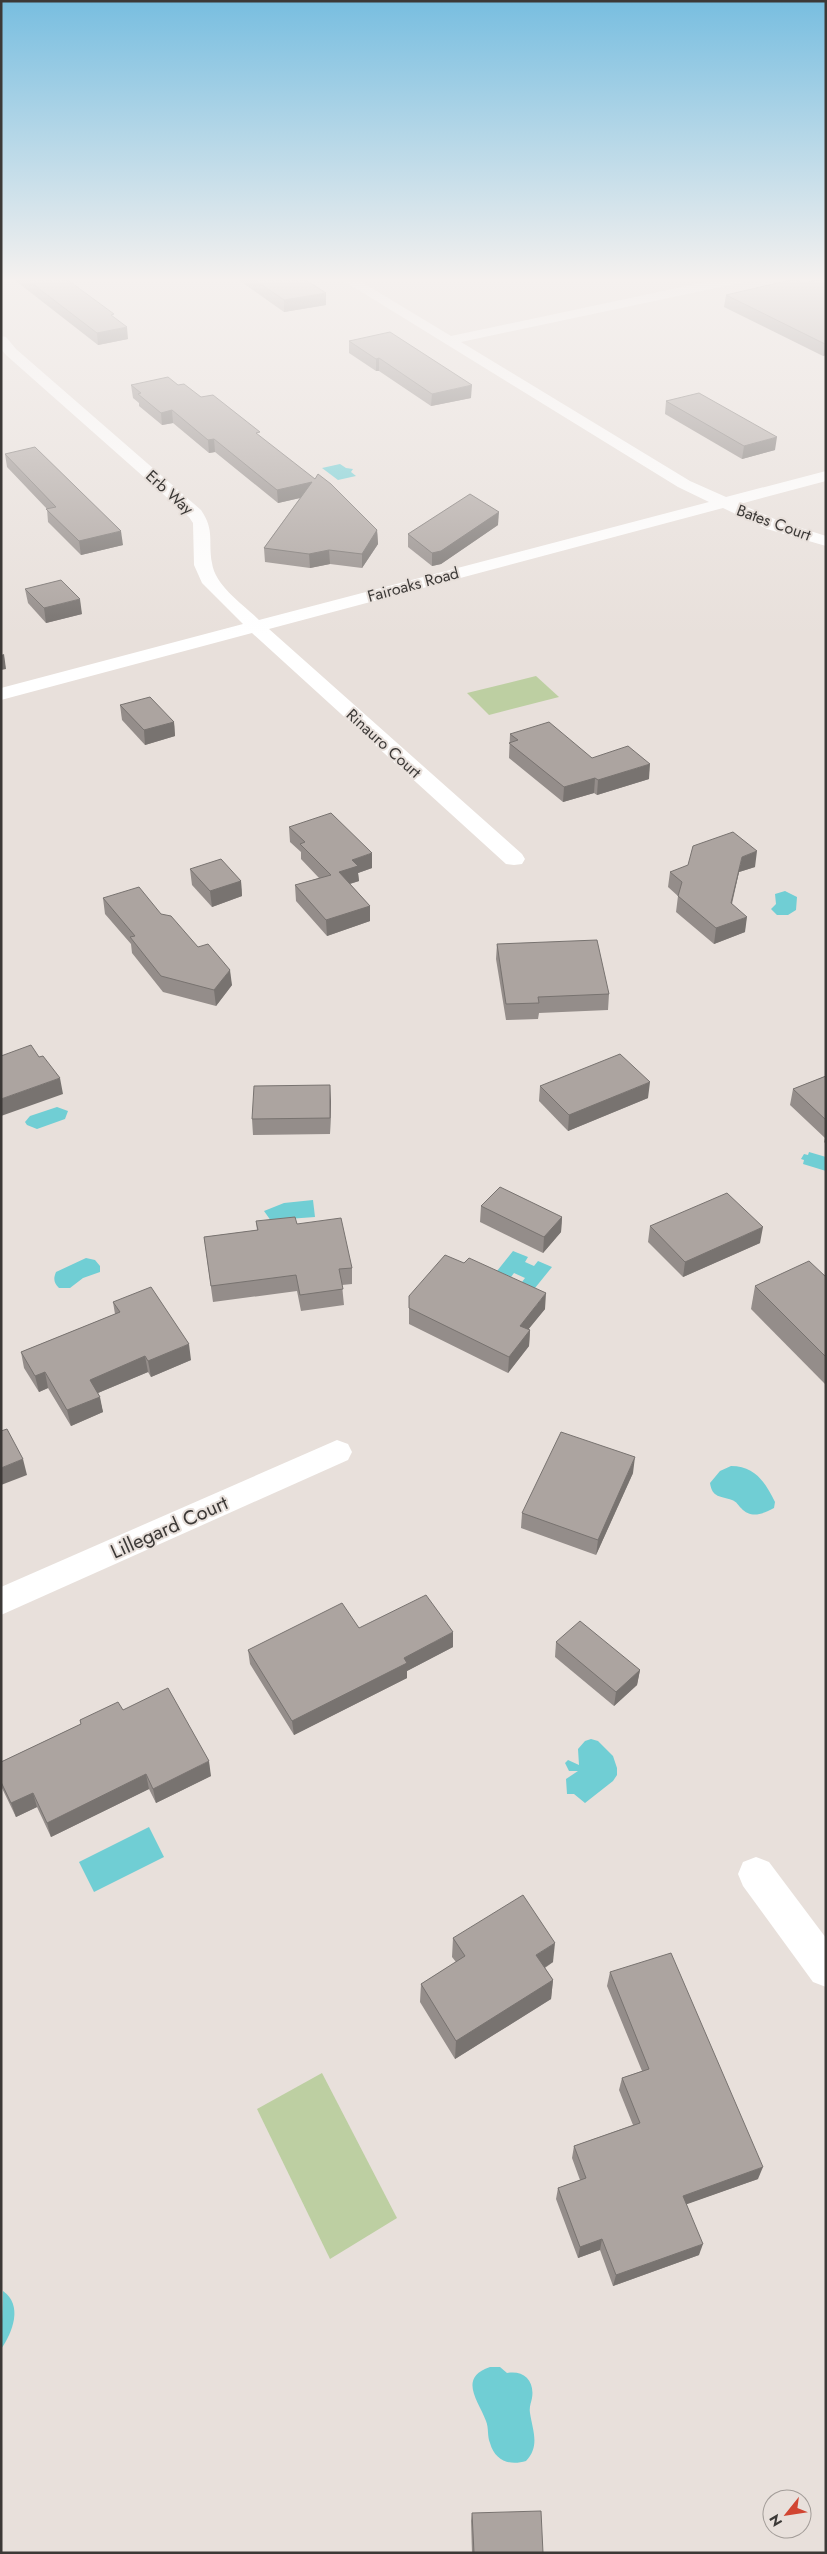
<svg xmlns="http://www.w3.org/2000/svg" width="827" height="2554" viewBox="0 0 827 2554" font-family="Jost,sans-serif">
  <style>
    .green { fill: #bdcfa2 }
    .water { fill: #70ced4 }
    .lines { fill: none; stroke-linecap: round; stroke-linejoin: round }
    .minor { fill: #fff; fill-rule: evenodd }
    .wall { fill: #948d8a }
    .shaded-wall { fill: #787370 }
    .building { fill: #aca4a0; stroke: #787370 }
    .labels { text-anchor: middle; stroke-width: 4; stroke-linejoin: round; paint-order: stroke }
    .far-street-label { font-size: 16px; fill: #3c3937; stroke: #e8e0db }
    .street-label { font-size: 20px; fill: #3c3937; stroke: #e8e0db }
  </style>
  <rect width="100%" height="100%" fill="#e8e0db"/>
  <g class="green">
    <path d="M 536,676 L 559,697 L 489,715 L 467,693 Z"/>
    <path d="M 322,2073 L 397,2218 L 330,2259 L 257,2109 Z"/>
  </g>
  <g class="water">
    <path d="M 340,464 L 346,468 L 353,469 L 351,472 L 356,476 L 338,480 L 322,468 Z"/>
    <path d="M 785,891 L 797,897 L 796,910 L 788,915 L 777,915 L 771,909 L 776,904 L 775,894 Z"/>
    <path d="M 57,1107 L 68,1111 L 65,1119 L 37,1129 L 27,1125 L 25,1122 L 30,1116 Z"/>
    <path d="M 809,1152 L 826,1157 L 826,1171 L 803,1164 L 804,1160 L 801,1159 L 804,1154 L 808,1155 Z"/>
    <path d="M 313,1200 L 315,1217 L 288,1219 L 274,1225 L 264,1211 L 284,1203 Z"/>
    <path d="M 513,1251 L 528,1257 L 525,1262 L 534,1266 L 538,1261 L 552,1267 L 535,1288 L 522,1282 L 525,1278 L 514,1273 L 511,1277 L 497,1271 Z"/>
    <path d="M 86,1258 L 95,1260 L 100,1266 L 100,1272 L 83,1278 L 70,1288 L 59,1288 C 54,1283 53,1279 56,1272 Z"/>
    <path d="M 731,1466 C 755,1466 765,1482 775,1502 L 774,1508 C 763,1514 751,1519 741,1508 C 738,1505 737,1502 732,1500 C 721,1496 712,1498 710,1483 L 720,1471 Z"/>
    <path d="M 591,1739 L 598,1741 L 613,1756 L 617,1768 L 617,1775 L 613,1781 L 585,1803 L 574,1794 L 567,1794 L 566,1779 L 578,1771 L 569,1771 L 565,1763 L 568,1760 L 579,1765 L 578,1749 L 585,1741 Z"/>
    <path d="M 149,1827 L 164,1857 L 94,1892 L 79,1862 Z"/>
    <path d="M 3,2291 C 23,2305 13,2332 1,2349 Z"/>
    <path d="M 490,2367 L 500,2367 L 507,2373 C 523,2370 535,2380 532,2398 C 531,2403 529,2407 530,2413 C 533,2432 540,2446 526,2461 C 510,2466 495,2461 490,2443 C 487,2436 489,2428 486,2421 C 478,2400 458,2378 490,2367 Z"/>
  </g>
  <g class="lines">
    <g class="minor">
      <path d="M 339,278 L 355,278 L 451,336 L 724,278 L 750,278 L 744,282 L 461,342 L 690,481 L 726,497 L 826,471 L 826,481 L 740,504 L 779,521 L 826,536 L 826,546 L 767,529 L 723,508 L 269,629 L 522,854 L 525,859 L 522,864 L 514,865 L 506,864 L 252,633 L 1,700 L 1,688 L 243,624 L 202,583 L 194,565 L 193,523 L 189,517 L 6,355 L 1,349 L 1,336 L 6,337 L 16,349 L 201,510 C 215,530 208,542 212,563 C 215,586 244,605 259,620 L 709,502 L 678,487 Z"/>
      <path d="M 337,1440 L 348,1444 L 352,1452 L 348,1460 L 1,1615 L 1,1587 Z"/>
      <path d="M 756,1857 L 769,1862 L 826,1938 L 826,1987 L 813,1982 L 743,1886 L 738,1874 L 743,1862 Z"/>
    </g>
  </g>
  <g class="wall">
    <path d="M 12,278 L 65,278 L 128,339 L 98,345 Z"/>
    <path d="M 236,278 L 303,278 L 326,305 L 284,312 Z"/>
    <path d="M 826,278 L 826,355 L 823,356 L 724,307 L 726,295 L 803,283 Z"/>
    <path d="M 349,341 L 471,398 L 431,406 L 379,371 L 376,371 L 349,353 Z"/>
    <path d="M 131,385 L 178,385 L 201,397 L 260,437 L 377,530 L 378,544 L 362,568 L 330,564 L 310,568 L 265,562 L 264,548 L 300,498 L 278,503 L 215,452 L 209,453 L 173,423 L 162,425 L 139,406 L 139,403 L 133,398 Z"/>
    <path d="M 666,401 L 775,450 L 742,459 L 665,414 Z"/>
    <path d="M 5,454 L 123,545 L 81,555 L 48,522 L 47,509 L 7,467 Z"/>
    <path d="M 498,525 L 441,564 L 432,566 L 408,547 L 408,534 Z"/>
    <path d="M 25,589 L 82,614 L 46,623 L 28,603 Z"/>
    <path d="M 120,705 L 174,722 L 175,736 L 145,745 L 122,720 Z"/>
    <path d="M 510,734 L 592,758 L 649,779 L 597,795 L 594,793 L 563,802 L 509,758 Z"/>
    <path d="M 289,827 L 372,868 L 358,873 L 359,881 L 350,884 L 370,906 L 370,921 L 327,936 L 296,901 L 295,885 L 319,878 L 301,859 L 301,852 L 290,842 Z"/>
    <path d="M 755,867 L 739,872 L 732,904 L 745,932 L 714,944 L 676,912 L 678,896 L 668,887 L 670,872 Z"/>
    <path d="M 190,869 L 241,881 L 242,896 L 212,907 L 192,885 Z"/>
    <path d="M 103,898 L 161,914 L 232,985 L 216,1006 L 163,992 L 132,953 L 131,944 L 105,914 Z"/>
    <path d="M 497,944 L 609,994 L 608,1010 L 539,1013 L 538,1019 L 506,1020 L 496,959 Z"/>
    <path d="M 826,1076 L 826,1144 L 824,1142 L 825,1138 L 790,1105 L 793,1089 Z"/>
    <path d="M 540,1086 L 648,1098 L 568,1131 L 539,1101 Z"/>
    <path d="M 331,1101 L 330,1134 L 253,1135 L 252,1119 Z"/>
    <path d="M 481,1206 L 562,1217 L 561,1232 L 543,1253 L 480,1222 Z"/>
    <path d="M 256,1221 L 297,1224 L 352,1268 L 352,1284 L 342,1285 L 344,1305 L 301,1311 L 297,1291 L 213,1302 L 204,1237 L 257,1230 Z"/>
    <path d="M 650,1226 L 760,1243 L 683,1277 L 648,1242 Z"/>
    <path d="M 826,1277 L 826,1385 L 751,1309 L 755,1286 Z"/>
    <path d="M 409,1296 L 545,1309 L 528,1329 L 530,1330 L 529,1346 L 508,1373 L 409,1324 Z"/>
    <path d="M 113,1302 L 191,1360 L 151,1377 L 148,1372 L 98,1393 L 103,1412 L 71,1426 L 48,1388 L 39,1392 L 24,1368 L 21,1352 L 115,1314 Z"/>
    <path d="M 633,1473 L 596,1555 L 521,1528 L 522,1513 Z"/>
    <path d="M 359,1628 L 453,1647 L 407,1671 L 407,1678 L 294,1735 L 250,1664 L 248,1650 Z"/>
    <path d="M 556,1642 L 640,1670 L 637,1685 L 614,1706 L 555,1657 Z"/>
    <path d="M 123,1710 L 211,1776 L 156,1803 L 149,1789 L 51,1837 L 37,1807 L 16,1817 L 1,1786 L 1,1762 L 81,1724 L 80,1720 Z"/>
    <path d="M 453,1938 L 553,1962 L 545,1968 L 553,1980 L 551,1999 L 455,2059 L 420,2002 L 421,1984 L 456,1962 L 452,1957 Z"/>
    <path d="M 610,1972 L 758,2179 L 686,2204 L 699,2255 L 613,2286 L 600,2250 L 578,2258 L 556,2199 L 558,2188 L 580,2180 L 572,2158 L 574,2146 L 633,2125 L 619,2090 L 622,2078 L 642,2071 L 607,1986 Z"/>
    <path d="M 472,2513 L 543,2553 L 472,2553 L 471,2521 Z"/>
  </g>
  <g class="shaded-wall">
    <path d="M 326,293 L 326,305 L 284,312 L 284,300 Z"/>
    <path d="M 127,327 L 128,339 L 98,345 L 97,333 Z"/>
    <path d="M 825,344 L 826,344 L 826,355 L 823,356 Z"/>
    <path d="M 379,358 L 379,371 L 376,371 L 376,359 Z"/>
    <path d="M 472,385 L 471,398 L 431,406 L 432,394 Z"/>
    <path d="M 172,410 L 173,423 L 162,425 L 161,413 Z"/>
    <path d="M 777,437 L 775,450 L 742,459 L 744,446 Z"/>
    <path d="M 214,439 L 215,452 L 209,453 L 208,440 Z"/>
    <path d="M 312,482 L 313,495 L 278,503 L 277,490 Z"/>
    <path d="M 499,512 L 498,525 L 441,564 L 432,566 L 432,553 Z"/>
    <path d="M 377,530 L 378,544 L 362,568 L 362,554 Z"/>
    <path d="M 121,531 L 123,545 L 81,555 L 79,541 Z"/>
    <path d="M 329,550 L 330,564 L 310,568 L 309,554 Z"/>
    <path d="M 80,599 L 82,614 L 46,623 L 44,608 Z"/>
    <path d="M 4,654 L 6,669 L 1,670 L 1,655 Z"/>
    <path d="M 174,722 L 175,736 L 145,745 L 144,730 Z"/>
    <path d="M 650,764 L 649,779 L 597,795 L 598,780 Z"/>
    <path d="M 595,778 L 594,793 L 563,802 L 564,787 Z"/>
    <path d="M 757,851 L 755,867 L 739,872 L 728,918 L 731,903 L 742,857 Z"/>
    <path d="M 372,853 L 372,868 L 358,873 L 359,881 L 339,887 L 339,872 L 352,860 Z"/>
    <path d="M 241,881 L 242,896 L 212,907 L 210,891 Z"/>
    <path d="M 370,906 L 370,921 L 327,936 L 326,920 Z"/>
    <path d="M 747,917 L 745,932 L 714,944 L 716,928 Z"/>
    <path d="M 230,970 L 232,985 L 216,1006 L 214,990 Z"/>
    <path d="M 60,1078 L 63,1094 L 1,1116 L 1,1099 Z"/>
    <path d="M 650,1082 L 648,1098 L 568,1131 L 569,1115 Z"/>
    <path d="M 330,1085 L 331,1101 L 330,1134 Z"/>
    <path d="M 562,1217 L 561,1232 L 543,1253 L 544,1237 Z"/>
    <path d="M 763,1227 L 760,1243 L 683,1277 L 685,1262 Z"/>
    <path d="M 546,1293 L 545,1309 L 519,1341 L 520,1326 Z"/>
    <path d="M 530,1330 L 529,1346 L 508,1373 L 509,1357 Z"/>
    <path d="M 189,1344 L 191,1360 L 151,1377 L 148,1361 Z"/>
    <path d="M 145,1356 L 148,1372 L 93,1395 L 90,1380 Z"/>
    <path d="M 45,1372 L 48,1388 L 39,1392 L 35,1376 Z"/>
    <path d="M 100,1397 L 103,1412 L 71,1426 L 67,1410 Z"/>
    <path d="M 635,1457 L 633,1473 L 596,1555 L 598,1540 Z"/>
    <path d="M 23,1459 L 27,1475 L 1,1485 L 1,1468 Z"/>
    <path d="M 453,1632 L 453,1647 L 407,1671 L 407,1678 L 294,1735 L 292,1721 L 404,1658 Z"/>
    <path d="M 640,1670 L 637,1685 L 614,1706 L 616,1692 Z"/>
    <path d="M 209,1761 L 211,1776 L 156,1803 L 153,1789 Z"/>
    <path d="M 146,1774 L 149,1789 L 51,1837 L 47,1823 Z"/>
    <path d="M 33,1793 L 37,1807 L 16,1817 L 11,1803 Z"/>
    <path d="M 555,1943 L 553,1962 L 534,1974 L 536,1955 Z"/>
    <path d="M 553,1980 L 551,1999 L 455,2059 L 456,2041 Z"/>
    <path d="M 763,2167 L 758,2179 L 679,2207 L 683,2196 Z"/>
    <path d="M 602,2239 L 600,2250 L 578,2258 L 580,2247 Z"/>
    <path d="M 703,2244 L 699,2255 L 613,2286 L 616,2275 Z"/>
  </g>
  <g class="building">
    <path d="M 25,278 L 65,278 L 114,314 L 111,315 L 127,327 L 97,333 Z"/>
    <path d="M 252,278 L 303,278 L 326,293 L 284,300 Z"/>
    <path d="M 824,278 L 826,278 L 826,344 L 825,344 L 726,295 L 795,279 L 803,283 Z"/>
    <path d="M 390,332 L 472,385 L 432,394 L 379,358 L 376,359 L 349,341 Z"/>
    <path d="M 168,377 L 178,385 L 184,384 L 201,397 L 213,395 L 260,432 L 256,433 L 315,479 L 318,474 L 331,484 L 377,530 L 362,554 L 329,550 L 309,554 L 264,548 L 312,482 L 277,490 L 214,439 L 208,440 L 172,410 L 161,413 L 138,394 L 141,393 L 131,385 Z"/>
    <path d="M 699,393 L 777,437 L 744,446 L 666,401 Z"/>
    <path d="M 35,447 L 121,531 L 79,541 L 46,509 L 56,507 L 5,454 Z"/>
    <path d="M 470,494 L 499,512 L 441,551 L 432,553 L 408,534 Z"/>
    <path d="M 61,580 L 80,599 L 44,608 L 25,589 Z"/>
    <path d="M 150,697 L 174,722 L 144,730 L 120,705 Z"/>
    <path d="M 549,722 L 592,758 L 628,746 L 650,764 L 598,780 L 595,778 L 564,787 L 509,743 L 518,740 L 510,734 Z"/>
    <path d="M 331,813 L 372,853 L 352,860 L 358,866 L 339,872 L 370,906 L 326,920 L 295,885 L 331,875 L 300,844 L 305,842 L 289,827 Z"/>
    <path d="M 733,832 L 757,851 L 742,857 L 731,903 L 747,917 L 716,928 L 678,896 L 682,882 L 670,872 L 688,865 L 693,846 Z"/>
    <path d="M 221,859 L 241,881 L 210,891 L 190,869 Z"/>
    <path d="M 139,887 L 161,914 L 171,916 L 198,947 L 208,944 L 230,970 L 214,990 L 161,976 L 130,937 L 135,936 L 103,898 Z"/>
    <path d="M 597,940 L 609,994 L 538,997 L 539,1003 L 506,1004 L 497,944 Z"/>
    <path d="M 31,1045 L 39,1057 L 43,1056 L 60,1078 L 1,1099 L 1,1056 Z"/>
    <path d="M 620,1054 L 650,1082 L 569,1115 L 540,1086 Z"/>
    <path d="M 826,1076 L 826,1120 L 793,1089 Z"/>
    <path d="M 330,1085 L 330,1118 L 252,1119 L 254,1086 Z"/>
    <path d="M 500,1187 L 562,1217 L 544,1237 L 481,1206 Z"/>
    <path d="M 727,1193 L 763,1227 L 685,1262 L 650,1226 Z"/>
    <path d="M 295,1217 L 297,1224 L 341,1218 L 352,1268 L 339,1269 L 343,1289 L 300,1295 L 296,1275 L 211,1286 L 204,1237 L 258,1230 L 256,1221 Z"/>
    <path d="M 445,1255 L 464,1263 L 469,1258 L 546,1293 L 520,1326 L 530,1330 L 509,1357 L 409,1308 L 409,1296 Z"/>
    <path d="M 809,1261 L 826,1277 L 826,1357 L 755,1286 Z"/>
    <path d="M 151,1287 L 189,1344 L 148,1361 L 145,1356 L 90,1380 L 100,1397 L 67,1410 L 45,1372 L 35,1376 L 21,1352 L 120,1312 L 113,1302 Z"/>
    <path d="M 7,1429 L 23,1459 L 1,1468 L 1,1431 Z"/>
    <path d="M 561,1432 L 635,1457 L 598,1540 L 522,1513 Z"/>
    <path d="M 426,1595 L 453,1632 L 404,1658 L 407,1663 L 292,1721 L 248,1650 L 342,1603 L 359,1628 Z"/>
    <path d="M 580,1621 L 640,1670 L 616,1692 L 556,1642 Z"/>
    <path d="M 168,1688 L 209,1761 L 153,1789 L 146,1774 L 47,1823 L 33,1793 L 11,1803 L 1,1782 L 1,1762 L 81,1724 L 80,1720 L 118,1702 L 123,1710 Z"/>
    <path d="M 523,1895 L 555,1943 L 536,1955 L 553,1980 L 456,2041 L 421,1984 L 465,1956 L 453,1938 Z"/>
    <path d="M 671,1953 L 763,2167 L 683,2196 L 703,2244 L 616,2275 L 602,2239 L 580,2247 L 558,2188 L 586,2178 L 574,2146 L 640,2123 L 622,2078 L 649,2069 L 610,1972 Z"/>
    <path d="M 541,2511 L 543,2553 L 474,2553 L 472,2513 Z"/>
  </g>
  <linearGradient id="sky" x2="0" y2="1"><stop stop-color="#78bee0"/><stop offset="0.44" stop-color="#f5f1ef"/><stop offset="1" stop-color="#f5f1ef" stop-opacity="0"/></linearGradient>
  <rect width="827" height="636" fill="url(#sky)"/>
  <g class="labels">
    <g class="far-street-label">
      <text transform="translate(170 492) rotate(42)" y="6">Erb Way</text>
      <text transform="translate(774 522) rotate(20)" y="6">Bates Court</text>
      <text transform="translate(413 584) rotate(-15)" y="6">Fairoaks Road</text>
      <text transform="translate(384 743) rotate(42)" y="6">Rinauro Court</text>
    </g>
    <g class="street-label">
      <text transform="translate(169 1527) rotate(-24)" y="7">Lillegard Court</text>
    </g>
  </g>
  <rect width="827" height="2554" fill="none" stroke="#3c3937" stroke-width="5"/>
  <g transform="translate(787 2514) rotate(240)"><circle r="24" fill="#e8e0db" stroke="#a39d99"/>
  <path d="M0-4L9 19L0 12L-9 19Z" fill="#d14532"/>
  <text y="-8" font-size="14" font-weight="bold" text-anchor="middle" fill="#3c3937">N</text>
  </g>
</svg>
